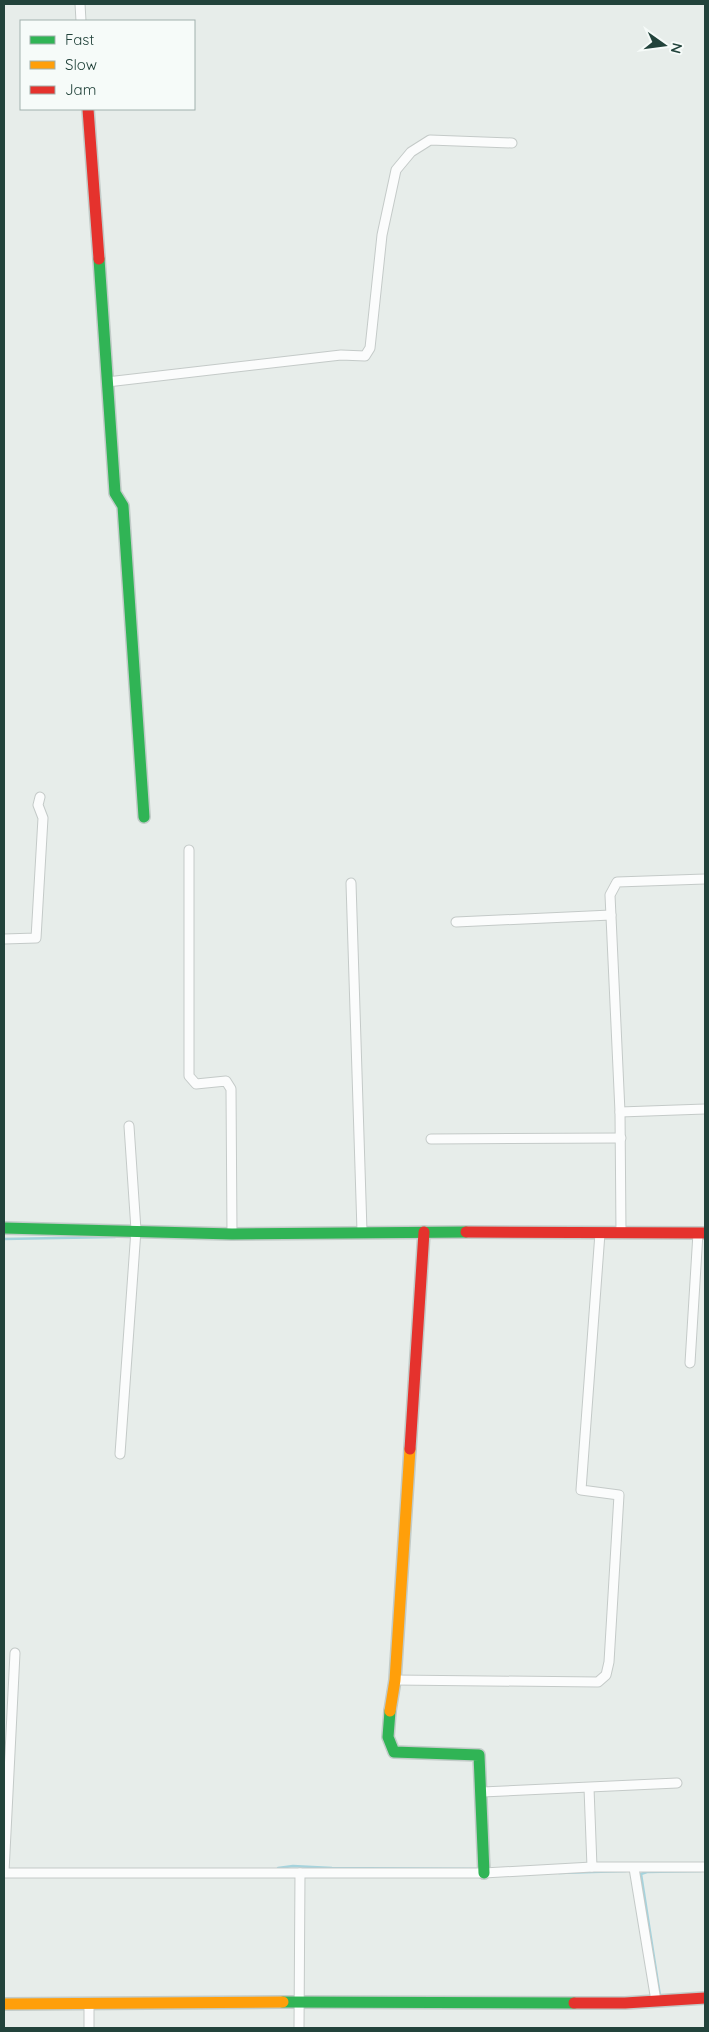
<svg xmlns="http://www.w3.org/2000/svg" width="709" height="2032" viewBox="0 0 709 2032" font-family="Quicksand,sans-serif">
  <style>
    .lines { fill: none; stroke-linecap: round; stroke-linejoin: round }
    .stream { stroke: #a5d3dd; stroke-width: 2.5 }
    .street-casing { stroke: #c4cac8; stroke-width: 11 }
    .fast-casing { stroke: #c2cbc8; stroke-width: 14 }
    .slow-casing { stroke: #c2cbc8; stroke-width: 14 }
    .jam-casing { stroke: #c2cbc8; stroke-width: 14 }
    .street { stroke: #fbfcfc; stroke-width: 9 }
    .fast { stroke: #30b455; stroke-width: 11 }
    .slow { stroke: #ff9f0a; stroke-width: 11 }
    .jam { stroke: #e5322d; stroke-width: 11 }
  </style>
  <rect width="100%" height="100%" fill="#e7edea"/>
  <g class="lines">
    <g class="stream">
      <path d="M 4,1239 L 115,1237"/>
      <path d="M 278,1868 L 293,1866 L 332,1868 L 479,1869"/>
      <path d="M 559,1873 L 626,1871"/>
      <path d="M 660,1996 L 641,1874 L 647,1872 L 701,1871"/>
    </g>
    <g class="street-casing">
      <g id="street">
        <path d="M 80,4 L 81,21"/>
        <path d="M 107,382 L 341,355 L 365,356 L 370,348 L 382,235 L 396,170 L 411,152 L 430,140 L 512,143"/>
        <path d="M 189,850 L 189,1076 L 196,1084 L 226,1081 L 231,1089 L 232,1234"/>
        <path d="M 351,883 L 362,1231"/>
        <path d="M 456,922 L 611,915"/>
        <path d="M 4,939 L 36,938 L 43,818 L 38,805 L 40,797"/>
        <path d="M 620,1112 L 705,1109"/>
        <path d="M 431,1139 L 621,1138"/>
        <path d="M 621,1233 L 620,1112 L 610,895 L 617,882 L 705,879"/>
        <path d="M 690,1363 L 698,1233"/>
        <path d="M 120,1454 L 136,1230 L 129,1126"/>
        <path d="M 395,1680 L 598,1682 L 606,1675 L 609,1662 L 619,1495 L 581,1490 L 600,1233"/>
        <path d="M 589,1788 L 592,1867"/>
        <path d="M 482,1792 L 677,1783"/>
        <path d="M 634,1868 L 656,2001"/>
        <path d="M 4,1872 L 15,1653"/>
        <path d="M 4,1873 L 484,1873 L 592,1867 L 705,1867"/>
        <path d="M 89,2028 L 89,2005"/>
        <path d="M 299,2028 L 300,1873"/>
      </g>
    </g>
    <g class="fast-casing">
      <g id="fast">
        <path d="M 99,259 L 115,493 L 123,506 L 144,817"/>
        <path d="M 4,1228 L 232,1234 L 466,1232"/>
        <path d="M 390,1711 L 388,1737 L 394,1752 L 479,1755 L 484,1873"/>
        <path d="M 283,2002 L 574,2003"/>
      </g>
    </g>
    <g class="slow-casing">
      <g id="slow">
        <path d="M 390,1711 L 395,1680 L 410,1449"/>
        <path d="M 4,2004 L 283,2002"/>
      </g>
    </g>
    <g class="jam-casing">
      <g id="jam">
        <path d="M 88,109 L 99,259"/>
        <path d="M 466,1232 L 705,1233"/>
        <path d="M 410,1449 L 424,1232"/>
        <path d="M 574,2003 L 625,2003 L 705,1998"/>
      </g>
    </g>
    <use href="#street" class="street"/>
    <use href="#fast" class="fast"/>
    <use href="#slow" class="slow"/>
    <use href="#jam" class="jam"/>
  </g>
  <rect width="709" height="2032" fill="none" stroke="#22433b" stroke-width="10"/>
  <rect x="20" y="20" width="175" height="90" fill="#f6fbf9" stroke="#a1b1ad"/>
  <rect x="30" y="36" width="25" height="8" fill="#30b455" stroke="#a1b1ad"/>
  <text x="65" y="45" font-size="15" fill="#22433b">Fast</text>
  <rect x="30" y="61" width="25" height="8" fill="#ff9f0a" stroke="#a1b1ad"/>
  <text x="65" y="70" font-size="15" fill="#22433b">Slow</text>
  <rect x="30" y="86" width="25" height="8" fill="#e5322d" stroke="#a1b1ad"/>
  <text x="65" y="95" font-size="15" fill="#22433b">Jam</text>
  <g transform="translate(664 45) rotate(104)" stroke="#f6fbf9" stroke-width="4" paint-order="stroke">
  <path d="M0-4L9 19L0 12L-9 19Z" fill="#22433b"/>
  <text y="-8" font-size="14" font-weight="bold" text-anchor="middle" fill="#22433b">N</text>
  </g>
</svg>
